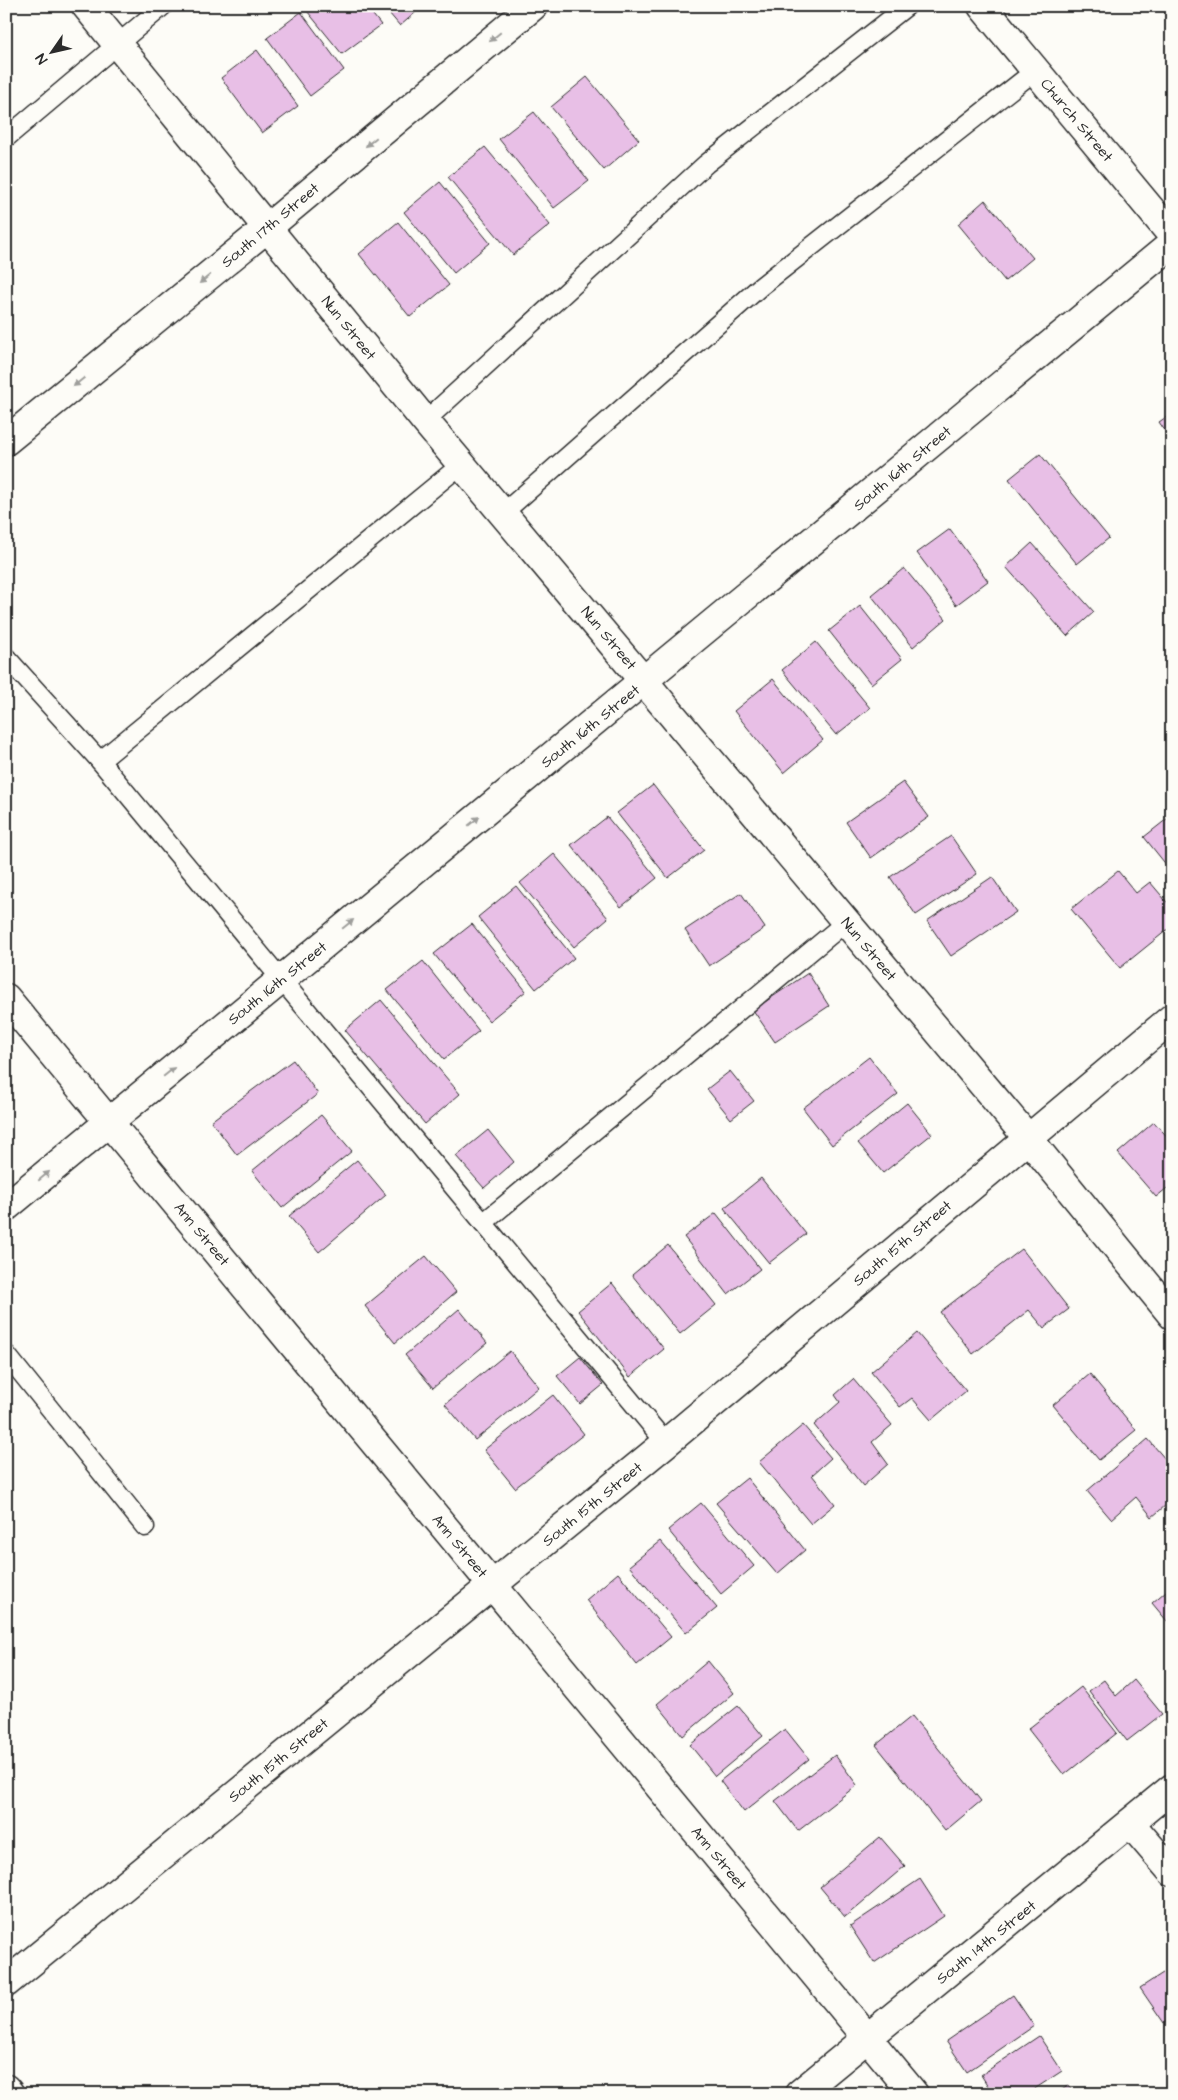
<svg xmlns="http://www.w3.org/2000/svg" width="1178" height="2100" viewBox="0 0 1178 2100" font-family="'Architects Daughter',sans-serif">
  <style>
    .building { fill: #e8bfe6; stroke: #2b2b2b }
    .lines { fill: none; stroke-linecap: round; stroke-linejoin: round }
    .lane-casing { stroke: #2b2b2b; stroke-width: 21 }
    .street-casing { stroke: #2b2b2b; stroke-width: 31 }
    .primary-casing { stroke: #2b2b2b; stroke-width: 31 }
    .lane { stroke: #fdfcf7; stroke-width: 18 }
    .street { stroke: #fdfcf7; stroke-width: 28 }
    .primary { stroke: #fdfcf7; stroke-width: 28 }
    .oneway { fill: #9e9e9b }
    .labels { text-anchor: middle; stroke-width: 4.5; stroke-linejoin: round; paint-order: stroke }
    .street-label { font-size: 15px; fill: #2b2b2b; stroke: #fdfcf7 }
  </style>
  <rect width="100%" height="100%" fill="#fdfcf7"/>
  <filter id="ink" filterUnits="userSpaceOnUse"><feTurbulence type="fractalNoise" baseFrequency=".02" numOctaves="2"/><feDisplacementMap in="SourceGraphic" scale="10" xChannelSelector="R" yChannelSelector="G"/><feConvolveMatrix kernelMatrix="1 2 1 2 8 2 1 2 1" color-interpolation-filters="sRGB"/></filter>
  <g filter="url(#ink)">
    <g class="building">
      <path d="M 303,6 L 366,6 L 381,25 L 342,54 Z"/>
      <path d="M 383,6 L 423,6 L 400,26 Z"/>
      <path d="M 301,12 L 344,70 L 310,96 L 267,38 Z"/>
      <path d="M 257,50 L 298,106 L 262,133 L 221,78 Z"/>
      <path d="M 587,77 L 639,140 L 604,170 L 551,107 Z"/>
      <path d="M 534,112 L 589,181 L 554,208 L 499,139 Z"/>
      <path d="M 485,147 L 550,225 L 513,255 L 448,177 Z"/>
      <path d="M 440,182 L 490,243 L 454,273 L 404,212 Z"/>
      <path d="M 985,200 L 1033,258 L 1005,281 L 958,224 Z"/>
      <path d="M 398,222 L 449,285 L 410,317 L 359,254 Z"/>
      <path d="M 1172,413 L 1172,441 L 1159,422 Z"/>
      <path d="M 1040,454 L 1109,538 L 1077,564 L 1009,479 Z"/>
      <path d="M 950,529 L 988,581 L 956,605 L 917,553 Z"/>
      <path d="M 1032,543 L 1094,612 L 1067,636 L 1006,567 Z"/>
      <path d="M 904,568 L 946,619 L 913,647 L 871,595 Z"/>
      <path d="M 860,606 L 902,659 L 871,684 L 829,631 Z"/>
      <path d="M 816,642 L 870,708 L 836,735 L 782,670 Z"/>
      <path d="M 773,679 L 823,740 L 784,773 L 734,711 Z"/>
      <path d="M 903,782 L 929,817 L 871,858 L 846,822 Z"/>
      <path d="M 653,785 L 704,850 L 668,878 L 617,813 Z"/>
      <path d="M 1172,815 L 1172,872 L 1144,837 Z"/>
      <path d="M 607,817 L 657,878 L 621,907 L 571,845 Z"/>
      <path d="M 951,836 L 977,874 L 916,915 L 890,877 Z"/>
      <path d="M 554,854 L 608,918 L 574,947 L 520,883 Z"/>
      <path d="M 1118,871 L 1136,893 L 1150,882 L 1172,908 L 1172,926 L 1120,968 L 1071,909 Z"/>
      <path d="M 992,877 L 1016,912 L 951,956 L 927,921 Z"/>
      <path d="M 516,886 L 574,958 L 536,989 L 478,917 Z"/>
      <path d="M 741,893 L 765,928 L 709,966 L 685,930 Z"/>
      <path d="M 472,924 L 526,991 L 489,1021 L 434,954 Z"/>
      <path d="M 423,961 L 479,1031 L 444,1059 L 387,990 Z"/>
      <path d="M 808,973 L 829,1006 L 775,1042 L 753,1010 Z"/>
      <path d="M 381,1000 L 460,1094 L 425,1124 L 345,1030 Z"/>
      <path d="M 869,1057 L 898,1094 L 832,1145 L 803,1108 Z"/>
      <path d="M 293,1060 L 318,1094 L 237,1155 L 211,1121 Z"/>
      <path d="M 730,1071 L 754,1101 L 731,1119 L 707,1089 Z"/>
      <path d="M 907,1103 L 932,1134 L 883,1173 L 858,1143 Z"/>
      <path d="M 321,1115 L 352,1151 L 282,1208 L 252,1171 Z"/>
      <path d="M 1154,1122 L 1172,1142 L 1172,1184 L 1156,1197 L 1118,1153 Z"/>
      <path d="M 488,1130 L 514,1162 L 484,1188 L 456,1156 Z"/>
      <path d="M 357,1160 L 386,1195 L 319,1252 L 289,1216 Z"/>
      <path d="M 761,1178 L 806,1234 L 769,1263 L 724,1208 Z"/>
      <path d="M 716,1213 L 760,1269 L 728,1294 L 684,1237 Z"/>
      <path d="M 668,1245 L 716,1305 L 680,1334 L 632,1275 Z"/>
      <path d="M 1022,1249 L 1069,1309 L 1044,1328 L 1029,1310 L 973,1354 L 940,1312 Z"/>
      <path d="M 426,1256 L 456,1292 L 395,1343 L 365,1306 Z"/>
      <path d="M 612,1283 L 664,1349 L 630,1377 L 578,1311 Z"/>
      <path d="M 459,1309 L 487,1343 L 433,1388 L 405,1355 Z"/>
      <path d="M 917,1333 L 966,1391 L 931,1420 L 912,1398 L 900,1407 L 871,1372 Z"/>
      <path d="M 510,1351 L 539,1387 L 475,1440 L 445,1404 Z"/>
      <path d="M 580,1357 L 603,1385 L 580,1404 L 557,1376 Z"/>
      <path d="M 1090,1374 L 1136,1430 L 1099,1460 L 1053,1405 Z"/>
      <path d="M 853,1379 L 892,1425 L 872,1442 L 888,1464 L 863,1486 L 814,1425 L 840,1402 L 835,1395 Z"/>
      <path d="M 553,1395 L 584,1434 L 515,1488 L 484,1450 Z"/>
      <path d="M 803,1425 L 831,1458 L 812,1475 L 835,1504 L 811,1524 L 759,1462 Z"/>
      <path d="M 1148,1439 L 1172,1467 L 1172,1500 L 1152,1517 L 1136,1497 L 1111,1519 L 1087,1491 Z"/>
      <path d="M 747,1478 L 805,1550 L 777,1574 L 716,1503 Z"/>
      <path d="M 701,1503 L 754,1566 L 721,1594 L 668,1530 Z"/>
      <path d="M 660,1541 L 717,1608 L 686,1633 L 629,1566 Z"/>
      <path d="M 618,1573 L 671,1637 L 637,1665 L 586,1600 Z"/>
      <path d="M 1172,1586 L 1172,1627 L 1152,1603 Z"/>
      <path d="M 708,1661 L 734,1693 L 683,1736 L 657,1704 Z"/>
      <path d="M 1104,1680 L 1116,1696 L 1134,1680 L 1162,1714 L 1127,1741 L 1089,1691 Z"/>
      <path d="M 1081,1687 L 1117,1733 L 1064,1775 L 1028,1729 Z"/>
      <path d="M 738,1706 L 763,1736 L 715,1776 L 690,1745 Z"/>
      <path d="M 912,1716 L 981,1801 L 945,1831 L 876,1745 Z"/>
      <path d="M 785,1729 L 809,1759 L 744,1812 L 720,1781 Z"/>
      <path d="M 835,1755 L 857,1785 L 798,1831 L 775,1801 Z"/>
      <path d="M 880,1837 L 905,1866 L 845,1917 L 820,1887 Z"/>
      <path d="M 920,1879 L 944,1916 L 874,1963 L 850,1926 Z"/>
      <path d="M 1172,1967 L 1172,2018 L 1164,2023 L 1140,1988 Z"/>
      <path d="M 1013,1995 L 1034,2026 L 967,2072 L 946,2041 Z"/>
      <path d="M 1039,2036 L 1062,2071 L 1027,2094 L 993,2094 L 981,2075 Z"/>
      <path d="M 1069,2085 L 1075,2094 L 1056,2094 Z"/>
    </g>
    <g class="lines">
      <g class="lane-casing">
        <g id="lane">
          <path d="M 6,138 L 163,6"/>
          <path d="M 425,421 L 706,164 L 907,6"/>
          <path d="M 503,513 L 760,287 L 1036,70"/>
          <path d="M 6,657 L 100,761 L 666,1443"/>
          <path d="M 100,761 L 462,464"/>
          <path d="M 483,1223 L 846,922"/>
          <path d="M 6,1354 L 145,1527"/>
        </g>
      </g>
      <g class="street-casing">
        <g id="street">
          <path d="M 86,6 L 425,421 L 1027,1137 L 1172,1315"/>
          <path d="M 982,6 L 1172,235"/>
          <path d="M 6,998 L 914,2094"/>
          <path d="M 1130,1823 L 1172,1872"/>
          <path d="M 6,1983 L 666,1443 L 1172,1018"/>
          <path d="M 6,2089 L 10,2094"/>
          <path d="M 799,2094 L 1172,1788"/>
        </g>
      </g>
      <g class="primary-casing">
        <g id="primary">
          <path d="M 6,441 L 267,228 L 533,6"/>
          <path d="M 6,1207 L 1172,244"/>
        </g>
      </g>
      <use href="#lane" class="lane"/>
      <use href="#street" class="street"/>
      <use href="#primary" class="primary"/>
    </g>
    <defs><path id="oneway-solid" d="M-6-.8H1V-3.2L6.5 0L1 3.2V.8H-6Z" transform="scale(1.25)"/></defs>
    <g class="oneway">
      <use href="#oneway-solid" transform="translate(495 37) rotate(140)"/>
      <use href="#oneway-solid" transform="translate(371 142) rotate(140)"/>
      <use href="#oneway-solid" transform="translate(205 279) rotate(141)"/>
      <use href="#oneway-solid" transform="translate(79 382) rotate(141)"/>
      <use href="#oneway-solid" transform="translate(474 821) rotate(-39)"/>
      <use href="#oneway-solid" transform="translate(348 924) rotate(-39)"/>
      <use href="#oneway-solid" transform="translate(169 1072) rotate(-39)"/>
      <use href="#oneway-solid" transform="translate(44 1176) rotate(-40)"/>
    </g>
  </g>
  <g class="labels">
    <g class="street-label">
      <text transform="translate(1077 120) rotate(50)" y="5">Church Street</text>
      <text transform="translate(270 225) rotate(-40)" y="5">South 17th Street</text>
      <text transform="translate(349 328) rotate(51)" y="5">Nun Street</text>
      <text transform="translate(902 468) rotate(-40)" y="5">South 16th Street</text>
      <text transform="translate(609 638) rotate(50)" y="5">Nun Street</text>
      <text transform="translate(590 726) rotate(-39)" y="5">South 16th Street</text>
      <text transform="translate(869 949) rotate(50)" y="5">Nun Street</text>
      <text transform="translate(277 983) rotate(-39)" y="5">South 16th Street</text>
      <text transform="translate(202 1234) rotate(50)" y="5">Ann Street</text>
      <text transform="translate(902 1243) rotate(-40)" y="5">South 15th Street</text>
      <text transform="translate(592 1504) rotate(-39)" y="5">South 15th Street</text>
      <text transform="translate(460 1546) rotate(50)" y="5">Ann Street</text>
      <text transform="translate(278 1760) rotate(-39)" y="5">South 15th Street</text>
      <text transform="translate(719 1858) rotate(50)" y="5">Ann Street</text>
      <text transform="translate(986 1942) rotate(-39)" y="5">South 14th Street</text>
    </g>
  </g>
  <rect width="1178" height="2100" fill="none" stroke="#fdfcf7" stroke-width="25"/>
  <rect x="12" y="12" width="1153" height="2075" fill="none" stroke="#2b2b2b" stroke-width="2" filter="url(#ink)"/>
  <g transform="translate(52 52) rotate(236)" stroke="#fdfcf7" stroke-width="4" paint-order="stroke">
  <path d="M0-4L9 19L0 12L-9 19Z" fill="#2b2b2b"/>
  <text y="-8" font-size="14" font-weight="bold" text-anchor="middle" fill="#2b2b2b">N</text>
  </g>
</svg>
